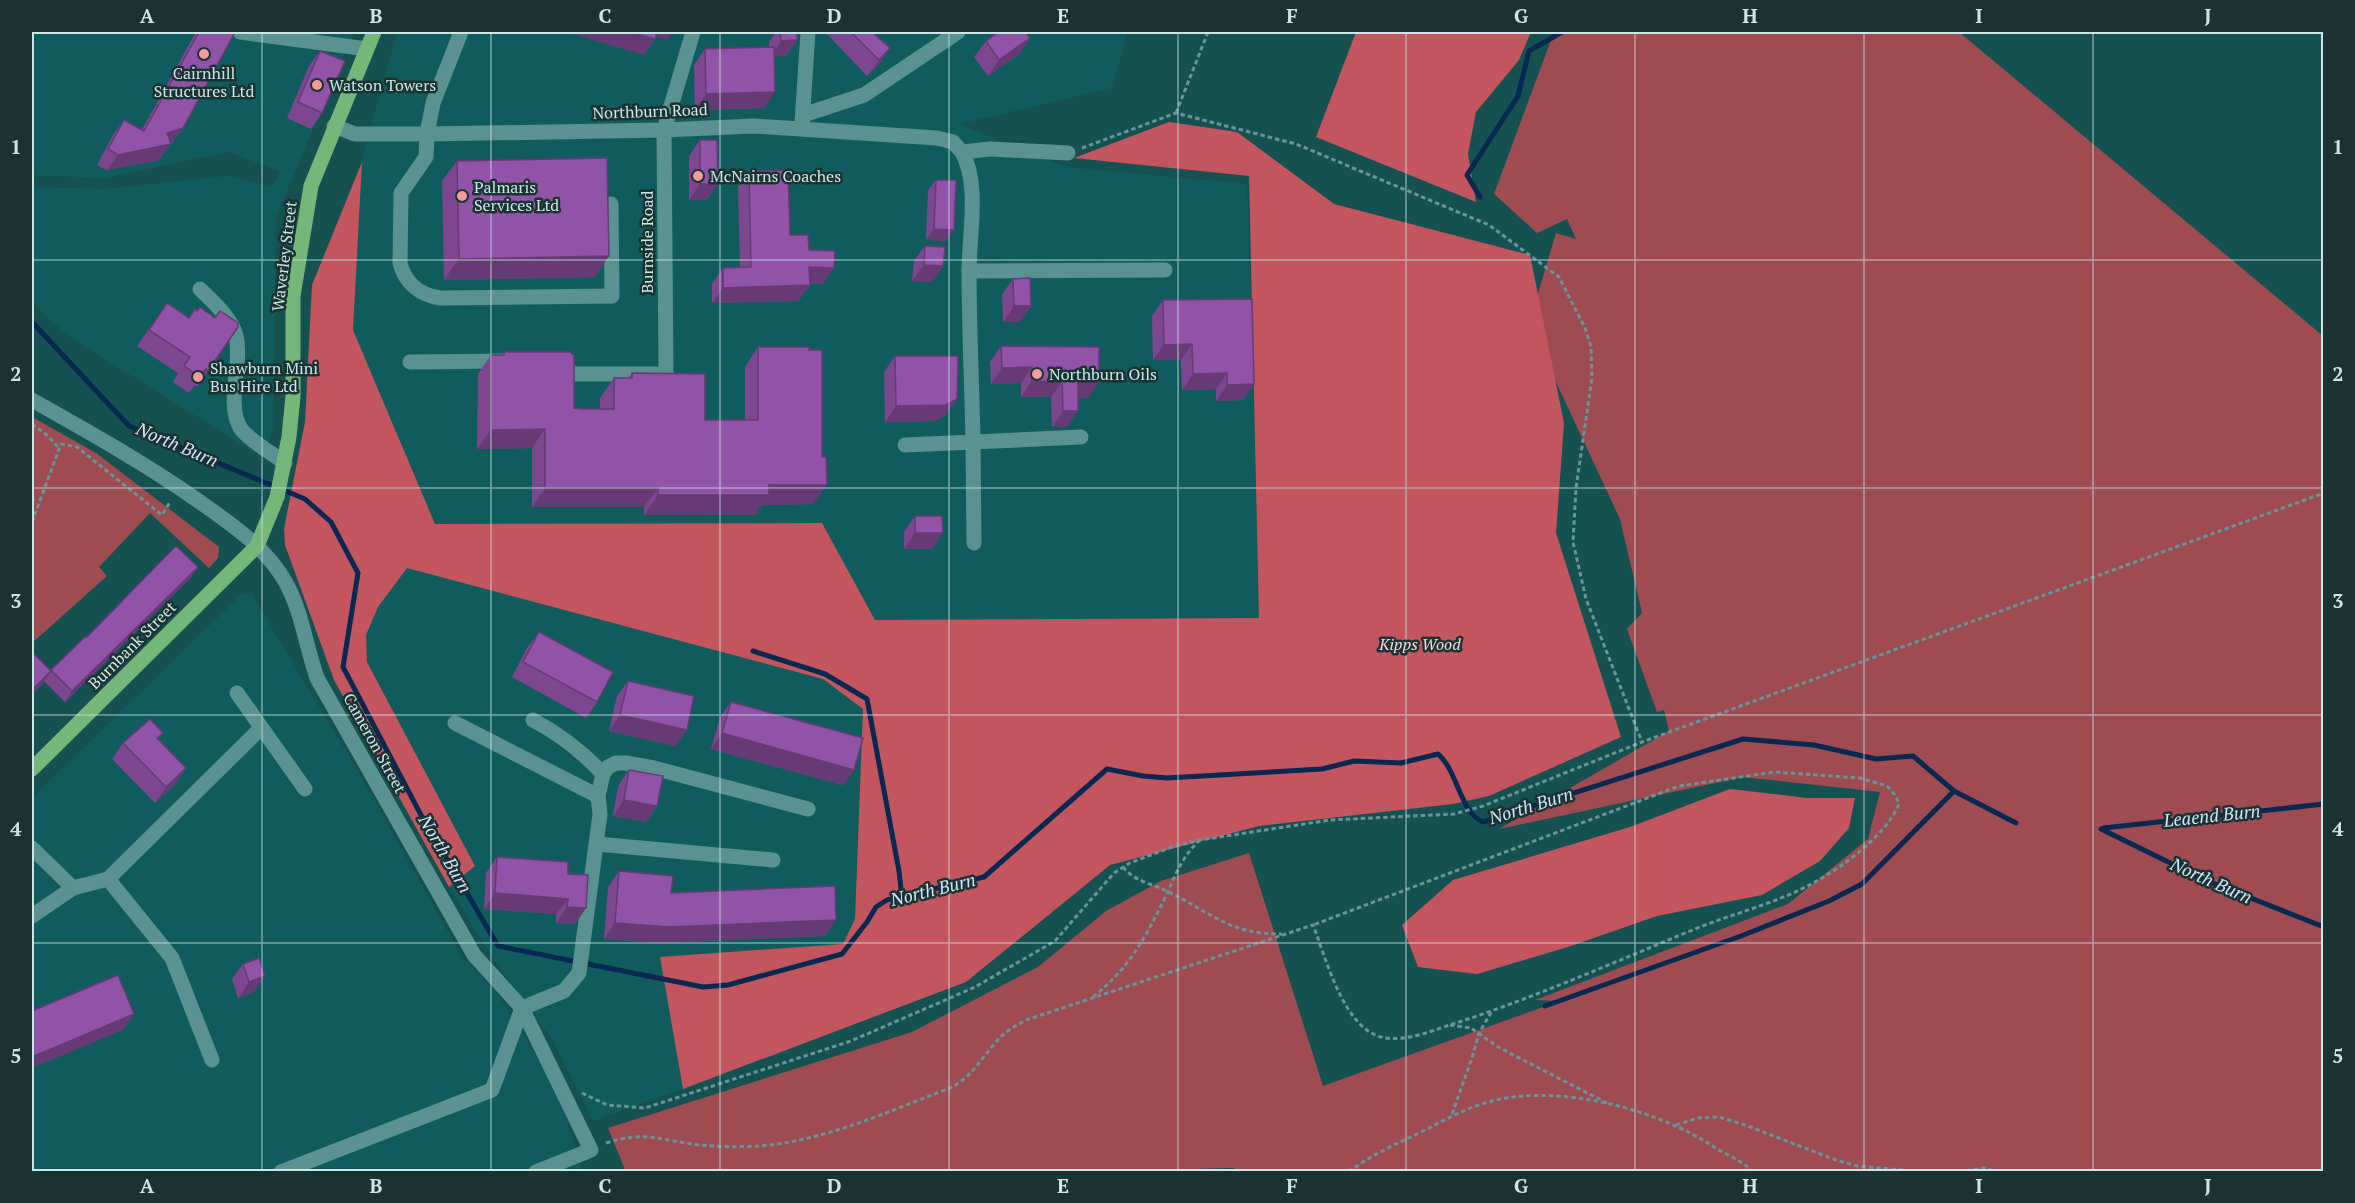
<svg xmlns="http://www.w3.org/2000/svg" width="2355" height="1203" viewBox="0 0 2355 1203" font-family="'PT Serif',serif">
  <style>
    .built { fill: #105c5d }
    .green { fill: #9e4c52 }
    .forest { fill: #c3555f }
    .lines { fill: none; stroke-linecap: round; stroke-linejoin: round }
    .stream { stroke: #072851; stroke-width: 5 }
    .path { stroke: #689595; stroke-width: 3; stroke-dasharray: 4.5 3; stroke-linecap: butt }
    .minor { stroke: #5a9292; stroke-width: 15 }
    .major { stroke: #76b779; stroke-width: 15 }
    .wall { fill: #7d4790 }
    .shaded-wall { fill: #663a75 }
    .building { fill: #9153a7; stroke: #663a75; stroke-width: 1.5 }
    .grid { fill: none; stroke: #cbe6e6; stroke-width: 1.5; stroke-opacity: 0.55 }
    .poi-dot { fill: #f49b9f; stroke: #1b3232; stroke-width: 2 }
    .labels { text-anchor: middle; stroke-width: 5; stroke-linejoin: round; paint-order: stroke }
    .poi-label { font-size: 16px; fill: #cbe6e6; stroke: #1b3232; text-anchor: start }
    .street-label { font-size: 16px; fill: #cbe6e6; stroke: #1b3232 }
    .park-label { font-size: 16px; font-style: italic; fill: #f8d9da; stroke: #1b3232 }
    .water-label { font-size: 18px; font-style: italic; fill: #d4e4fa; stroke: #1b3232 }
    .neatline { fill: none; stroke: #cbe6e6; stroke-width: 2 }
    .grid-label { font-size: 20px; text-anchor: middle; font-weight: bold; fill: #cbe6e6 }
  </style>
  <rect width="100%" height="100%" fill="#165152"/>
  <g class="built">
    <path d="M 32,32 L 354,32 L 276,217 L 273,429 L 263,458 L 68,336 L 32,302 L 32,187 L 106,189 L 227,176 L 272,187 L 280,171 L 228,152 L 104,178 L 32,175 Z"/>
    <path d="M 397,32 L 1128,32 L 1112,88 L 959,124 L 1066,167 L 1247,184 L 1260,618 L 875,620 L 822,523 L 435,524 L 353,330 L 362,158 Z"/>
    <path d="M 407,568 L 823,679 L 863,709 L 855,918 L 843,944 L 660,957 L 683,1089 L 593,1121 L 554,1042 L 495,962 L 449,887 L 475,866 L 367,662 L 366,635 L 378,607 Z"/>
    <path d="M 251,593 L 359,773 L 463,959 L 495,990 L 557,1090 L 583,1171 L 32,1172 L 32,798 L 242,594 Z"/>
  </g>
  <g class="green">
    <path d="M 1554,32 L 1959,32 L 2323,336 L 2323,1171 L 1234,1172 L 1234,1168 L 1078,1172 L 626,1172 L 608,1128 L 912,1032 L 1038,967 L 1106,911 L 1161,881 L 1249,853 L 1323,1086 L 1560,1001 L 1535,1000 L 1788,904 L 1868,839 L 1880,792 L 1743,777 L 1499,829 L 1669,731 L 1664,710 L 1657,712 L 1627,629 L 1642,613 L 1620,519 L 1529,324 L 1556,233 L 1576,239 L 1567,219 L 1537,233 L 1494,194 Z"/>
    <path d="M 32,417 L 96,453 L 219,547 L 218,558 L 209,568 L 150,513 L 99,567 L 107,576 L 32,643 Z"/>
  </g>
  <g class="forest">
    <path d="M 1356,32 L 1531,32 L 1519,60 L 1476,112 L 1468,154 L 1476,202 L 1316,137 Z"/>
    <path d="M 1169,122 L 1237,132 L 1334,204 L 1530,255 L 1564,423 L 1556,533 L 1621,737 L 1489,796 L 1453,804 L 1259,826 L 1110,865 L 966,982 L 683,1089 L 660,957 L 843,944 L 855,919 L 863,709 L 823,679 L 407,568 L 378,607 L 366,635 L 367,662 L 475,866 L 449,887 L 334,680 L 285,545 L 284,529 L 305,422 L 312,285 L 362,162 L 353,330 L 435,524 L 822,523 L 875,620 L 1259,618 L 1249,176 L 1074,158 Z"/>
    <path d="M 1730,789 L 1807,798 L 1855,798 L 1849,828 L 1820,861 L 1762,895 L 1657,916 L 1568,947 L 1477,974 L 1418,967 L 1402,925 L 1453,880 L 1630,827 Z"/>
  </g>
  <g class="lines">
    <g class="stream">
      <path d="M 1480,197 L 1467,175 L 1518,96 L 1529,51 L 1562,32"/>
      <path d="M 32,322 L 129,426 L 305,499 L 331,522 L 358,573 L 343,667 L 421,815 L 498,946 L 703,987 L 728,985 L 842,954 L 867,922 L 876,907 L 887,900 L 984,877 L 1107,769 L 1143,776 L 1167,778 L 1322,769 L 1354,761 L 1401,763 L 1438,754 C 1458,771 1460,813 1483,822 L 1743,739 L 1814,745 L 1876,759 L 1913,756 L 1954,791 L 2016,823"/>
      <path d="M 753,651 L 825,674 L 867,699 L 899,871 L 902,898"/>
      <path d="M 2103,828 L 2324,804"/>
      <path d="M 2101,829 L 2205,880 L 2324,927"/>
      <path d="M 1545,1006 L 1741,936 L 1829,901 L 1862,884 L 1954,791"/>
    </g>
    <g class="path">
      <path d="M 1176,113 L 1208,32"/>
      <path d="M 1082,148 L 1176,113 L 1296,144 L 1489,225 L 1559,277 L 1585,328 L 1591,346 L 1592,378 L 1576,488 L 1573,542 L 1586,599 L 1642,742"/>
      <path d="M 32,424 L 48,436 L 59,448"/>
      <path d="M 32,522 L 61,444 L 77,447 L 162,515 L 170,502"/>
      <path d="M 1123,867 C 1134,881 1152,884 1167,891 C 1210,912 1230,935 1282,934"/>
      <path d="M 1093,997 C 1129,968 1144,940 1164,900 C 1175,877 1180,859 1199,841"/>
      <path d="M 1450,1025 L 1471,1028 L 1498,1047 L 1609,1104"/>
      <path d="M 582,1093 L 607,1105 L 645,1108 L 851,1041 L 975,987 L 1055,941 L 1114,873 L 1130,863 L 1172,847 L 1200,840 L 1330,820 L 1454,814 L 1483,806 L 1642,742 L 2324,493"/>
      <path d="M 1452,1114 L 1472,1058 L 1479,1033 L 1492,1011"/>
      <path d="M 1676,1125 L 1698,1118 L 1719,1117 L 1745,1125 L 1836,1160 L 1857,1166 L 1925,1172"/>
      <path d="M 606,1143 C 645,1130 662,1141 700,1145 C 719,1147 739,1147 759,1146 C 825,1141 889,1111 950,1088 C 973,1076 979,1061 996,1042 C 1004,1032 1015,1026 1026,1020 L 1313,925 C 1326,958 1343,1027 1381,1037 C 1405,1043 1433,1030 1456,1023 C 1539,996 1619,960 1700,927 C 1741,911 1784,901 1822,878 C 1849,862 1887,833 1899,804 L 1896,796 L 1887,786 L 1860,778 L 1775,772 L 1679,786 L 1313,925"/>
      <path d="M 1349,1172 C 1369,1156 1394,1145 1417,1134 C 1442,1122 1464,1108 1492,1101 C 1559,1084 1653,1108 1711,1145 C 1724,1154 1742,1160 1753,1172"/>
      <path d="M 1959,1172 L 1984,1168 L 1997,1172"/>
    </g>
    <g class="minor">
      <path d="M 240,32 L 367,49"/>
      <path d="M 461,32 L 433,103 L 427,134 L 426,157 L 401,193 L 400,263 C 405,283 420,295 440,298 L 612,296 L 611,204"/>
      <path d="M 803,115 L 864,95 L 958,32"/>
      <path d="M 802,123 L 808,32"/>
      <path d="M 334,126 L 355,134 L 427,134 L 664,130 L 754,126 L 937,138 L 953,142 L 962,152 L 990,149 L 1068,153"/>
      <path d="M 969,271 L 1165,270"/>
      <path d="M 200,289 C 213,302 232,318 236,336 C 243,363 225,404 241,429 C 249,440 273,454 285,463"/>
      <path d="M 560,361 L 573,374 L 666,374 L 664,130 L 693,32"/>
      <path d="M 410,362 L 506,361"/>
      <path d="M 32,400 C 89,432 146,464 200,502 C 231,524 267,548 286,583 C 302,612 306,647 317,678 L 474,955 L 522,1008 L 591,1150 L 536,1172"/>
      <path d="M 905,445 L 973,442 C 972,385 969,328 969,271 C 969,235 980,184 962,152"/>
      <path d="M 974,543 L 973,442 L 1081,437"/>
      <path d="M 237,693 L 305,789"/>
      <path d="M 533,720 C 561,735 582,751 603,774"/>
      <path d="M 455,723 L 598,796"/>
      <path d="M 597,844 L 773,860"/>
      <path d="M 32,848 L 73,888 L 32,916"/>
      <path d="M 108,879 L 172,958 L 212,1060"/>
      <path d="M 73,888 L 108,879 L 261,728"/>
      <path d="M 281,1172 L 492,1090 L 522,1008 L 564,991 L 579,973 L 600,814 L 598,796 L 603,774 L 608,767 L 616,763 L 626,763 L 654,768 L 808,809"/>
    </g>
    <path class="major" d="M 32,769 L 257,546 L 277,497 L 289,437 L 293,396 L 293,296 L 311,186 L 374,32"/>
  </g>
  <g class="wall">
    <path d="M 196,32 L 235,32 L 172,144 L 170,144 L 159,160 L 107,170 L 97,165 L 113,135 L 124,120 L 142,130 Z"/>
    <path d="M 776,32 L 797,32 L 797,40 L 786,56 L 774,56 L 764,108 L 695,110 L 694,65 L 705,49 L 769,47 L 769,42 Z"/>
    <path d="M 827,32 L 875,32 L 873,33 L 890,48 L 879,64 L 867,76 L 826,33 Z"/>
    <path d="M 1030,38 L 1019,54 L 988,76 L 974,57 L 986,41 Z"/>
    <path d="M 320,51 L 322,113 L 311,129 L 287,118 L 309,66 Z"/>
    <path d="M 700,140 L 718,184 L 706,200 L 689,200 L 689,156 Z"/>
    <path d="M 457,161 L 609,256 L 594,277 L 444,280 L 442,181 Z"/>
    <path d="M 749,171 L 790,235 L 809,250 L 823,284 L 809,283 L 810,285 L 798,301 L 712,303 L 712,284 L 723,268 L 740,268 L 738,187 Z"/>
    <path d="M 936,180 L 946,241 L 926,240 L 928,190 Z"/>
    <path d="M 925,246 L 943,266 L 932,282 L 912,281 L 914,261 Z"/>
    <path d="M 1013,279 L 1031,306 L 1020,322 L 1003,322 L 1002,294 Z"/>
    <path d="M 1163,300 L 1254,384 L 1243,400 L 1216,401 L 1216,389 L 1182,390 L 1181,360 L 1153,360 L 1152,316 Z"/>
    <path d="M 167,303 L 208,371 L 197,387 L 195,385 L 189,393 L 173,382 L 178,373 L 137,346 Z"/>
    <path d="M 1001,346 L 1099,347 L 1088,398 L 1078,398 L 1067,427 L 1052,427 L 1051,397 L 1021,397 L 1021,383 L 991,384 L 990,362 Z"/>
    <path d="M 758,347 L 822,457 L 827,485 L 813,504 L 762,505 L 755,515 L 644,515 L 644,507 L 532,507 L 532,448 L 477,449 L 478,374 L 491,355 L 502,355 L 504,352 L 574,408 L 582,409 L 600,409 L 600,398 L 614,378 L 628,378 L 632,373 L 705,420 L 745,420 L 745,367 Z"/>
    <path d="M 895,356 L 946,415 L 935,421 L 885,422 L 884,372 Z"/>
    <path d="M 915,516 L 932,549 L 904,549 L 904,532 Z"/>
    <path d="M 198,567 L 190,578 L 65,702 L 44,681 L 40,687 L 51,670 L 86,638 Z"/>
    <path d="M 539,632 L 597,702 L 586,718 L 512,677 L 527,648 Z"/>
    <path d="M 628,681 L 676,746 L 609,731 L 617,696 Z"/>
    <path d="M 731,702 L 854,770 L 843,785 L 711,749 L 720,717 Z"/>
    <path d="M 163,733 L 158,739 L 186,768 L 175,784 L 155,803 L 112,759 L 123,743 Z"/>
    <path d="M 629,770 L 657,806 L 646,822 L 613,816 L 618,786 Z"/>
    <path d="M 497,857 L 568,874 L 586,908 L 575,924 L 556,923 L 556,914 L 484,909 L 486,873 Z"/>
    <path d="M 619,871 L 671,893 L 825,936 L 658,943 L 604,939 L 608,887 Z"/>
    <path d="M 243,964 L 254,992 L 238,998 L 232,979 Z"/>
  </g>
  <g class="shaded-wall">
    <path d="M 566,32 L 630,32 L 655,39 L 644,55 Z"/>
    <path d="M 652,32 L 673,32 L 667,40 L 650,35 Z"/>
    <path d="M 1030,38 L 1019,54 L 988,76 L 999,60 Z"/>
    <path d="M 797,40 L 786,56 L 770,57 L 781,41 Z"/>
    <path d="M 890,48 L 879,64 L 867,76 L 879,60 Z"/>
    <path d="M 775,92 L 764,108 L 695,110 L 706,94 Z"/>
    <path d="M 183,128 L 159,160 L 107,170 L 118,155 L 167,133 Z"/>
    <path d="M 700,184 L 718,184 L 706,200 L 689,200 Z"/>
    <path d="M 934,229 L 954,230 L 946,241 L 926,240 Z"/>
    <path d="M 609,256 L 594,277 L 444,280 L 459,259 Z"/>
    <path d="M 924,265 L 943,266 L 932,282 L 912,281 Z"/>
    <path d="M 809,267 L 834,268 L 823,284 L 798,283 Z"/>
    <path d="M 810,285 L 798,301 L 712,303 L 723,288 Z"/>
    <path d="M 1014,306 L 1031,306 L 1020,322 L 1003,322 Z"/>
    <path d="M 1192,344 L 1181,360 L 1153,360 L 1164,345 Z"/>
    <path d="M 1032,367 L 1021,383 L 991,384 L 1002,368 Z"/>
    <path d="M 1227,373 L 1216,389 L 1182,390 L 1193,374 Z"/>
    <path d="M 1032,381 L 1062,382 L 1051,397 L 1021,397 Z"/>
    <path d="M 1078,382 L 1099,382 L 1088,398 L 1067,398 Z"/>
    <path d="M 1254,384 L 1243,400 L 1216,401 L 1227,385 Z"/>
    <path d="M 957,399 L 946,415 L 935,421 L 885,422 L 896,406 Z"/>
    <path d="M 1063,411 L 1078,411 L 1067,427 L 1052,427 Z"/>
    <path d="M 545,429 L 532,448 L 477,449 L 491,430 Z"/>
    <path d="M 769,485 L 827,485 L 813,504 L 762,505 L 755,515 L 644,515 L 658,495 Z"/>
    <path d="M 545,488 L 658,488 L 644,507 L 532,507 Z"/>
    <path d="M 915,533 L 943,533 L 932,549 L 904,549 Z"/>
    <path d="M 198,567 L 190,578 L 65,702 L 72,691 Z"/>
    <path d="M 51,671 L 40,687 L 32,695 L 32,690 Z"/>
    <path d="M 620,715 L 687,730 L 676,746 L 609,731 Z"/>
    <path d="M 722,733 L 854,770 L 843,785 L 711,749 Z"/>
    <path d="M 186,768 L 175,784 L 155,803 L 166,787 Z"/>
    <path d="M 624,800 L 657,806 L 646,822 L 613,816 Z"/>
    <path d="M 495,893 L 568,899 L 556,914 L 484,909 Z"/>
    <path d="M 567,907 L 586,908 L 575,924 L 556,923 Z"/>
    <path d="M 836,920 L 825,936 L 658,943 L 604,939 L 615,923 Z"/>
    <path d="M 265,976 L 254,992 L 238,998 L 249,982 Z"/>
    <path d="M 134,1014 L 123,1030 L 32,1068 L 32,1057 Z"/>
  </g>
  <g class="building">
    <path d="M 199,32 L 235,32 L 183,128 L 167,133 L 171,144 L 118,155 L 108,149 L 124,120 L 144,131 Z"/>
    <path d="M 630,32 L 657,32 L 655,39 Z"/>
    <path d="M 780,32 L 797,32 L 797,40 L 781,41 Z"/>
    <path d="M 851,32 L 872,32 L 890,48 L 879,60 Z"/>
    <path d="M 999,32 L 1025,32 L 1030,38 L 999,60 L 986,41 Z"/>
    <path d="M 774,47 L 775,92 L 706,94 L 705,49 Z"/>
    <path d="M 320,51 L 345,61 L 322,113 L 298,102 Z"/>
    <path d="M 700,140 L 717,140 L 718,184 L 700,184 Z"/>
    <path d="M 607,158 L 609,256 L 459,259 L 457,161 Z"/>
    <path d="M 788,170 L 790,235 L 808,235 L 809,250 L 835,251 L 834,268 L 809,267 L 810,285 L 723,288 L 723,268 L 751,267 L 749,171 Z"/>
    <path d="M 936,180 L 956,180 L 954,230 L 934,229 Z"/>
    <path d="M 925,246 L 945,247 L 943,266 L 924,265 Z"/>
    <path d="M 1030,278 L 1031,306 L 1014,306 L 1013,279 Z"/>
    <path d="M 1252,299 L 1254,384 L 1227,385 L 1227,373 L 1193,374 L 1192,344 L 1164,345 L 1163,300 Z"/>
    <path d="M 167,303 L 189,318 L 195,309 L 197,311 L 200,307 L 215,318 L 220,311 L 238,323 L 238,327 L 208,371 L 206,369 L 200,377 L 184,366 L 190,357 L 149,330 Z"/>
    <path d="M 1001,346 L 1099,347 L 1099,382 L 1078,382 L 1078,411 L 1063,411 L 1062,382 L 1032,381 L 1032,367 L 1002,368 Z"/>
    <path d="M 758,347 L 809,347 L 809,350 L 822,350 L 822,457 L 826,457 L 827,485 L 769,485 L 769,495 L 658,495 L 658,488 L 545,488 L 545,429 L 491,430 L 491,355 L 504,355 L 504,352 L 570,352 L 574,356 L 574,408 L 582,409 L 614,409 L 614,378 L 632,378 L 632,373 L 705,374 L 705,420 L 758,420 Z"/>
    <path d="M 895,356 L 958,356 L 957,399 L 946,405 L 896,406 Z"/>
    <path d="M 915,516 L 942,516 L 943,533 L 915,533 Z"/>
    <path d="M 176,546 L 198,567 L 72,691 L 51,670 L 85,637 L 86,638 Z"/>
    <path d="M 539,632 L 613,672 L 597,702 L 523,662 Z"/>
    <path d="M 32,652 L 51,671 L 32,690 Z"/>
    <path d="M 628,681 L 694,696 L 687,730 L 620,715 Z"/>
    <path d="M 731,702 L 863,738 L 854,770 L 722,733 Z"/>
    <path d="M 150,719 L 163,733 L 157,738 L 186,768 L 166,787 L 123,743 Z"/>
    <path d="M 629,770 L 663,776 L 657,806 L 624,800 Z"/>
    <path d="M 497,857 L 568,862 L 568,874 L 588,875 L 586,908 L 567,907 L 568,899 L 495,893 Z"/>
    <path d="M 619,871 L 673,876 L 671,893 L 835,886 L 836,920 L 669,927 L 615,923 Z"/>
    <path d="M 259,958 L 265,976 L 249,982 L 243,964 Z"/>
    <path d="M 118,975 L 134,1014 L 32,1057 L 32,1011 Z"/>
  </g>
  <path class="grid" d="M 262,32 L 262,1172M 491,32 L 491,1172M 720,32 L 720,1172M 949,32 L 949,1172M 1178,32 L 1178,1172M 1406,32 L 1406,1172M 1635,32 L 1635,1172M 1864,32 L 1864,1172M 2093,32 L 2093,1172M 32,260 L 2324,260M 32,488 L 2324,488M 32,715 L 2324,715M 32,943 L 2324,943"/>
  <g class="poi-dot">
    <circle cx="204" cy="54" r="6"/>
    <circle cx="317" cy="85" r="6"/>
    <circle cx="698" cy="176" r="6"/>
    <circle cx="462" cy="196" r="6"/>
    <circle cx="1037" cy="374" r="6"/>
    <circle cx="198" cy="377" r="6"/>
  </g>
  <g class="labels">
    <g class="poi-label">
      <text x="204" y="79" text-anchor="middle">Cairnhill<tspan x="204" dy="18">Structures Ltd</tspan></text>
      <text x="329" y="91">Watson Towers</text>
      <text x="710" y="182">McNairns Coaches</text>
      <text x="474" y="193">Palmaris<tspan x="474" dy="18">Services Ltd</tspan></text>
      <text x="210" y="374">Shawburn Mini<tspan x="210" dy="18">Bus Hire Ltd</tspan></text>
      <text x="1049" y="380">Northburn Oils</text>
    </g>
    <g class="street-label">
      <text transform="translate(650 111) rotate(-2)" y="6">Northburn Road</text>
      <text transform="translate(647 242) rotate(-90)" y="6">Burnside Road</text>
      <text transform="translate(284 256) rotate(-83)" y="6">Waverley Street</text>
      <text transform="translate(132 645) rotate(-45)" y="6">Burnbank Street</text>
      <text transform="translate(375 743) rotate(61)" y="6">Cameron Street</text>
    </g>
    <g class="park-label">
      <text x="1420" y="650">Kipps Wood</text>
    </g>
    <g class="water-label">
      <text transform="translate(177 445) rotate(23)" y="6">North Burn</text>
      <text transform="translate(1531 806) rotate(-17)" y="6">North Burn</text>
      <text transform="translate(2212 816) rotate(-6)" y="6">Leaend Burn</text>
      <text transform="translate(445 854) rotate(60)" y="6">North Burn</text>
      <text transform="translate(2211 881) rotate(24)" y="6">North Burn</text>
      <text transform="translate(933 890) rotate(-14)" y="6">North Burn</text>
    </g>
  </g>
  <rect width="2355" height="1203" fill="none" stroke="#1b3232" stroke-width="66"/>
  <rect x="33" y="33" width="2289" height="1137" class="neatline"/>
  <g class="grid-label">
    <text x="147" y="23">A</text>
    <text x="376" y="23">B</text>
    <text x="605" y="23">C</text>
    <text x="834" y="23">D</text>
    <text x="1063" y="23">E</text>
    <text x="1292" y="23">F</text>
    <text x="1521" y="23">G</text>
    <text x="1750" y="23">H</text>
    <text x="1979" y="23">I</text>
    <text x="2208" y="23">J</text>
    <text x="16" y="154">1</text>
    <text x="2338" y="154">1</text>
    <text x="16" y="381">2</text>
    <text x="2338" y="381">2</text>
    <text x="16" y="608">3</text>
    <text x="2338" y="608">3</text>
    <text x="16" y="836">4</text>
    <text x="2338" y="836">4</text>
    <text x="16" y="1063">5</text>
    <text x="2338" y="1063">5</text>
    <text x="147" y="1193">A</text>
    <text x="376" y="1193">B</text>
    <text x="605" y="1193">C</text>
    <text x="834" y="1193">D</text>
    <text x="1063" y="1193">E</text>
    <text x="1292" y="1193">F</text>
    <text x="1521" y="1193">G</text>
    <text x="1750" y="1193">H</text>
    <text x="1979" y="1193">I</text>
    <text x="2208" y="1193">J</text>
  </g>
</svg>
